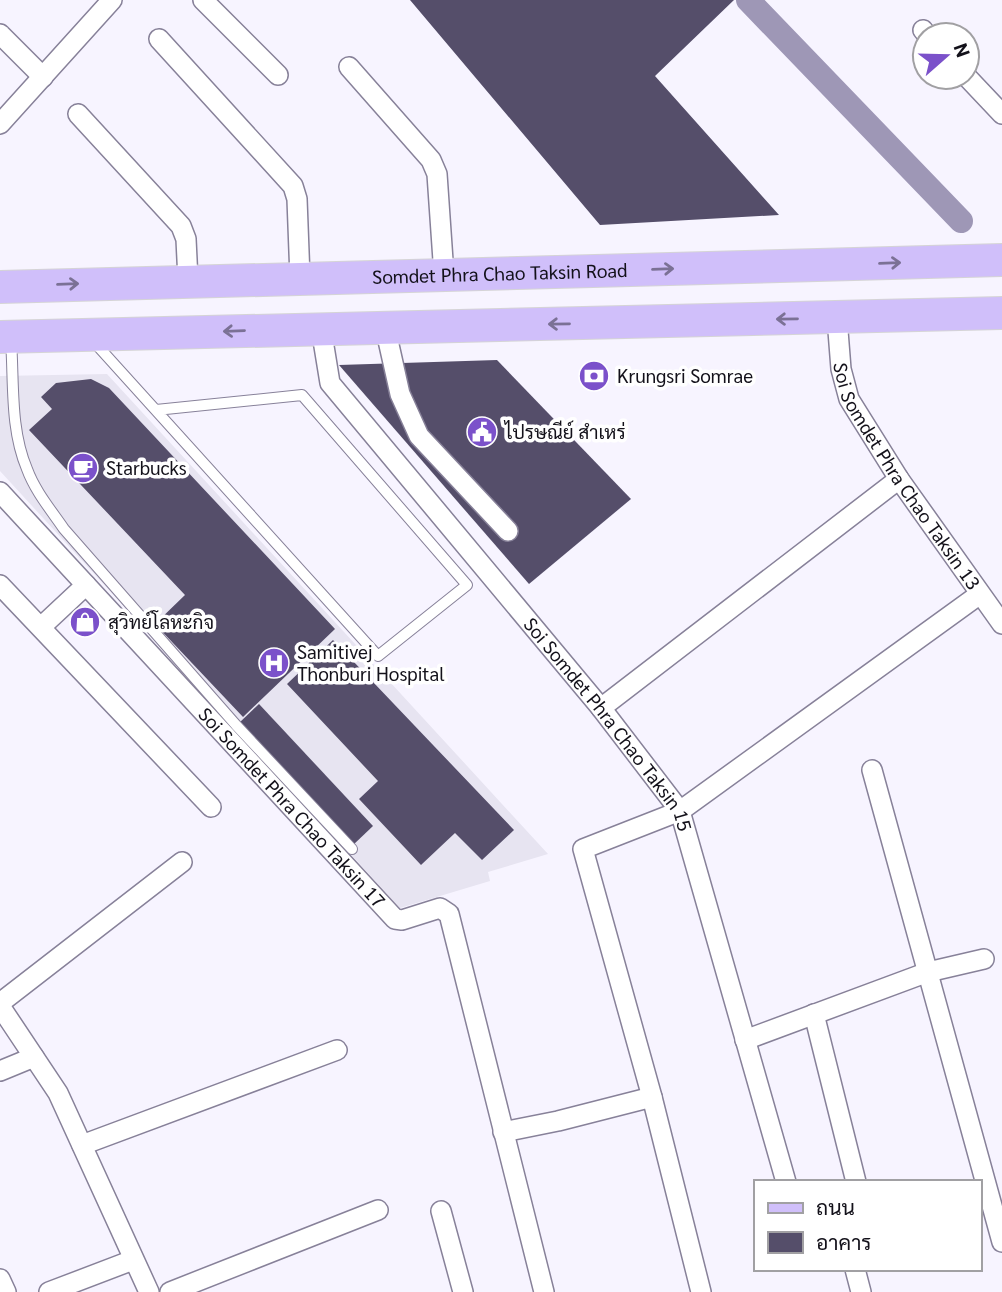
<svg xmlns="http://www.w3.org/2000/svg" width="1002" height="1292" viewBox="0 0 1002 1292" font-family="Georgia,Sarabun,serif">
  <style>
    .built { fill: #e7e4f1 }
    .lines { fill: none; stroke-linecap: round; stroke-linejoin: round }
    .canal { stroke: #9e97b6; stroke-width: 24 }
    .building { fill: #554e6a }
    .service-casing { stroke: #878199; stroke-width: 12 }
    .minor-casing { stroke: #878199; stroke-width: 22 }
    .primary-casing { stroke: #d5d4d6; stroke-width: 34 }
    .service { stroke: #fff; stroke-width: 10 }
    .minor { stroke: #fff; stroke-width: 19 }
    .primary { stroke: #d0bffa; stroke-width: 32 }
    .oneway { stroke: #7b7195 }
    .labels { text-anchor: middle; stroke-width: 7; stroke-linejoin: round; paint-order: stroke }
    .street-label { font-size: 19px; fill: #13111a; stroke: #fff }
    .poi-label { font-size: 19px; fill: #13111a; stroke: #fff; text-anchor: start }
  </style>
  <rect width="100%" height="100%" fill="#f7f4ff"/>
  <path class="built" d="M 107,374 L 548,854 L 488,872 L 490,881 L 400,908 L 0,471 L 0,376 Z"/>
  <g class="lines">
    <path class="canal" d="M 748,0 L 961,221"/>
  </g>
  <g class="building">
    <path d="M 410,0 L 734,0 L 655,76 L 779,215 L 600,225 Z"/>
    <path d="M 497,360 L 631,499 L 529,584 L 339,365 Z"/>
    <path d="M 91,379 L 109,388 L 335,629 L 243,717 L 155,624 L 185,595 L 29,430 L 52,409 L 41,397 L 56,383 Z"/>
    <path d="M 333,640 L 514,830 L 482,860 L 455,833 L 421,865 L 359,799 L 378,781 L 287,684 Z"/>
    <path d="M 259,704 L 373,826 L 352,846 L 238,724 Z"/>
  </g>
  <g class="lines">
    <g class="service-casing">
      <g id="service">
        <path d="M 11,340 C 14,383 10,429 27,469 C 35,491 51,510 64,529 L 236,725 L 352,849"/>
        <path d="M 95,343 L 378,656 L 467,585 L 302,395 L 156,410"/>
      </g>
    </g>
    <g class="minor-casing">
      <g id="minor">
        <path d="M 203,0 L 278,75"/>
        <path d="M 923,30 L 927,35"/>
        <path d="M 0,34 L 43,77"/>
        <path d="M 159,39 L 293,186 L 297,199 L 300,278"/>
        <path d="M 349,67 L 431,160 L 437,174 L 444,275"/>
        <path d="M 967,77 L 1002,114"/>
        <path d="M 78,114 L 181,226 L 186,239 L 188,280"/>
        <path d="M 0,124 L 112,0"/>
        <path id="s1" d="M 837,318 L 841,369 L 849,399 L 899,479 L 1002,624"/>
        <path d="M 385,327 L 400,394 L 419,436 L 508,531"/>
        <path id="s2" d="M 321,328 L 330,383 L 601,708 L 680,811 L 786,1182"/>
        <path id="s3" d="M 0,492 L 395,919 L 402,920 L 440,908 L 449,914 L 544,1292"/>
        <path d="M 0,585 L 211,807"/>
        <path d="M 41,627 L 86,585"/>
        <path d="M 601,708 L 899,479"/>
        <path d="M 872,770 L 1002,1242"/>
        <path d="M 0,1003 L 182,862"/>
        <path d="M 0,1006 L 58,1093 L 149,1292"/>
        <path d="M 814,1014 L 856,1182"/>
        <path d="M 745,1040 L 928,972 L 984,959"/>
        <path d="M 0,1071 L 34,1057"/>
        <path d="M 503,1132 L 558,1121 L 652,1097"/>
        <path d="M 82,1145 L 337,1050"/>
        <path d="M 441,1211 L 463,1292"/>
        <path d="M 855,1269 L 861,1292"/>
        <path d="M 0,1279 L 6,1292"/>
        <path d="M 49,1292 L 133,1260"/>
        <path d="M 170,1292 L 378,1210"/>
        <path d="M 701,1292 L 652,1097 L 583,849 L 680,811 L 980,594"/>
      </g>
    </g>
    <g class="primary-casing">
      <g id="primary">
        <path id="s4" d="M 0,287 L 1002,260"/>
        <path d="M 0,337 L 1002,313"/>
      </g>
    </g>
    <use href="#service" class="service"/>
    <use href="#minor" class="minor"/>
    <use href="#primary" class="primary"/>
  </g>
  <defs><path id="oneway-shaft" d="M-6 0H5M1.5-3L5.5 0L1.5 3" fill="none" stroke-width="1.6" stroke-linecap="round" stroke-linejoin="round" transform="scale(1.75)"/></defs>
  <g class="oneway">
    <use href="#oneway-shaft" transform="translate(890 263) rotate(-2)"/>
    <use href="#oneway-shaft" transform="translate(663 269) rotate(-2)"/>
    <use href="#oneway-shaft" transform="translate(68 284) rotate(-2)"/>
    <use href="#oneway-shaft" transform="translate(787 319) rotate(179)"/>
    <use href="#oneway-shaft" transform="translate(559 324) rotate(179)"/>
    <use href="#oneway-shaft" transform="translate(234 331) rotate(178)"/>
  </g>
  <defs>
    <g id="bank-disc" transform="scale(1.575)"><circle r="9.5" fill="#7b51ca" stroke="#fff"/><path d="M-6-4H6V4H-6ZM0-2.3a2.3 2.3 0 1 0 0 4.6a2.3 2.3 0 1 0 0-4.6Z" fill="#fff"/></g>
    <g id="civic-disc" transform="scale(1.575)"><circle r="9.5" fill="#7b51ca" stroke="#fff"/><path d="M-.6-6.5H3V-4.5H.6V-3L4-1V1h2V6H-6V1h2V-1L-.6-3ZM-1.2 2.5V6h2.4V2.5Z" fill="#fff"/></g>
    <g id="cafe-disc" transform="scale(1.575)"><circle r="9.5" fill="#7b51ca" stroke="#fff"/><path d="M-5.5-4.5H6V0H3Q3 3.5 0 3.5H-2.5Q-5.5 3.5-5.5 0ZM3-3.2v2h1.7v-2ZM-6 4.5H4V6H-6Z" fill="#fff"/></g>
    <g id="shop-disc" transform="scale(1.575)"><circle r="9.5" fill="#7b51ca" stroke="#fff"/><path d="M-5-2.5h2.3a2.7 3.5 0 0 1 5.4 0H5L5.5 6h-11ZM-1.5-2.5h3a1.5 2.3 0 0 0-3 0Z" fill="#fff"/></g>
    <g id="hospital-disc" transform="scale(1.575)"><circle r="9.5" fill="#7b51ca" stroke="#fff"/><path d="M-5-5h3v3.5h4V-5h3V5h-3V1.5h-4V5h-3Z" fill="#fff"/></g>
  </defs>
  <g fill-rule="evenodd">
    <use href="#bank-disc" x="594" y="376"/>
    <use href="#civic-disc" x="482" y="432"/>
    <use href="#cafe-disc" x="83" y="468"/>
    <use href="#shop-disc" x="85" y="622"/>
    <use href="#hospital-disc" x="274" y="663"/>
  </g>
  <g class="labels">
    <g class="street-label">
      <text dy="7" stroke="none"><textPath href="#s4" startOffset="500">Somdet Phra Chao Taksin Road</textPath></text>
      <text dy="7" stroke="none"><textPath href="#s1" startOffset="177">Soi Somdet Phra Chao Taksin 13</textPath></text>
      <text dy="7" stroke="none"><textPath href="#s2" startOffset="497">Soi Somdet Phra Chao Taksin 15</textPath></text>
      <text dy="7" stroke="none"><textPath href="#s3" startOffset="430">Soi Somdet Phra Chao Taksin 17</textPath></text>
    </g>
    <g class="poi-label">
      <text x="617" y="383">Krungsri Somrae</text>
      <text x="505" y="439">ไปรษณีย์ สำเหร่</text>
      <text x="106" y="475">Starbucks</text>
      <text x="108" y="629">สุวิทย์โลหะกิจ</text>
      <text x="297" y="659">Samitivej<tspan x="297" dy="22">Thonburi Hospital</tspan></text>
    </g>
  </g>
  <rect x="754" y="1180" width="228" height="91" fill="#ffffff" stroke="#a1a0a3" stroke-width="2"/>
  <rect x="768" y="1203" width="35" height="10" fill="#d0bffa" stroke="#a1a0a3" stroke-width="2"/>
  <text x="816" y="1215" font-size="21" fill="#13111a">ถนน</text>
  <rect x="768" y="1232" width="35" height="21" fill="#554e6a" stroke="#a1a0a3" stroke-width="2"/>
  <text x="816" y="1250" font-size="21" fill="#13111a">อาคาร</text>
  <g transform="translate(946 56) rotate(70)"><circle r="33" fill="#ffffff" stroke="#a1a0a3" stroke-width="2"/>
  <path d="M0-5L12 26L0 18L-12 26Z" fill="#7b51ca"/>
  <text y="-10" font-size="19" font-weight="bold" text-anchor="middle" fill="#13111a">N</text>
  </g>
</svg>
